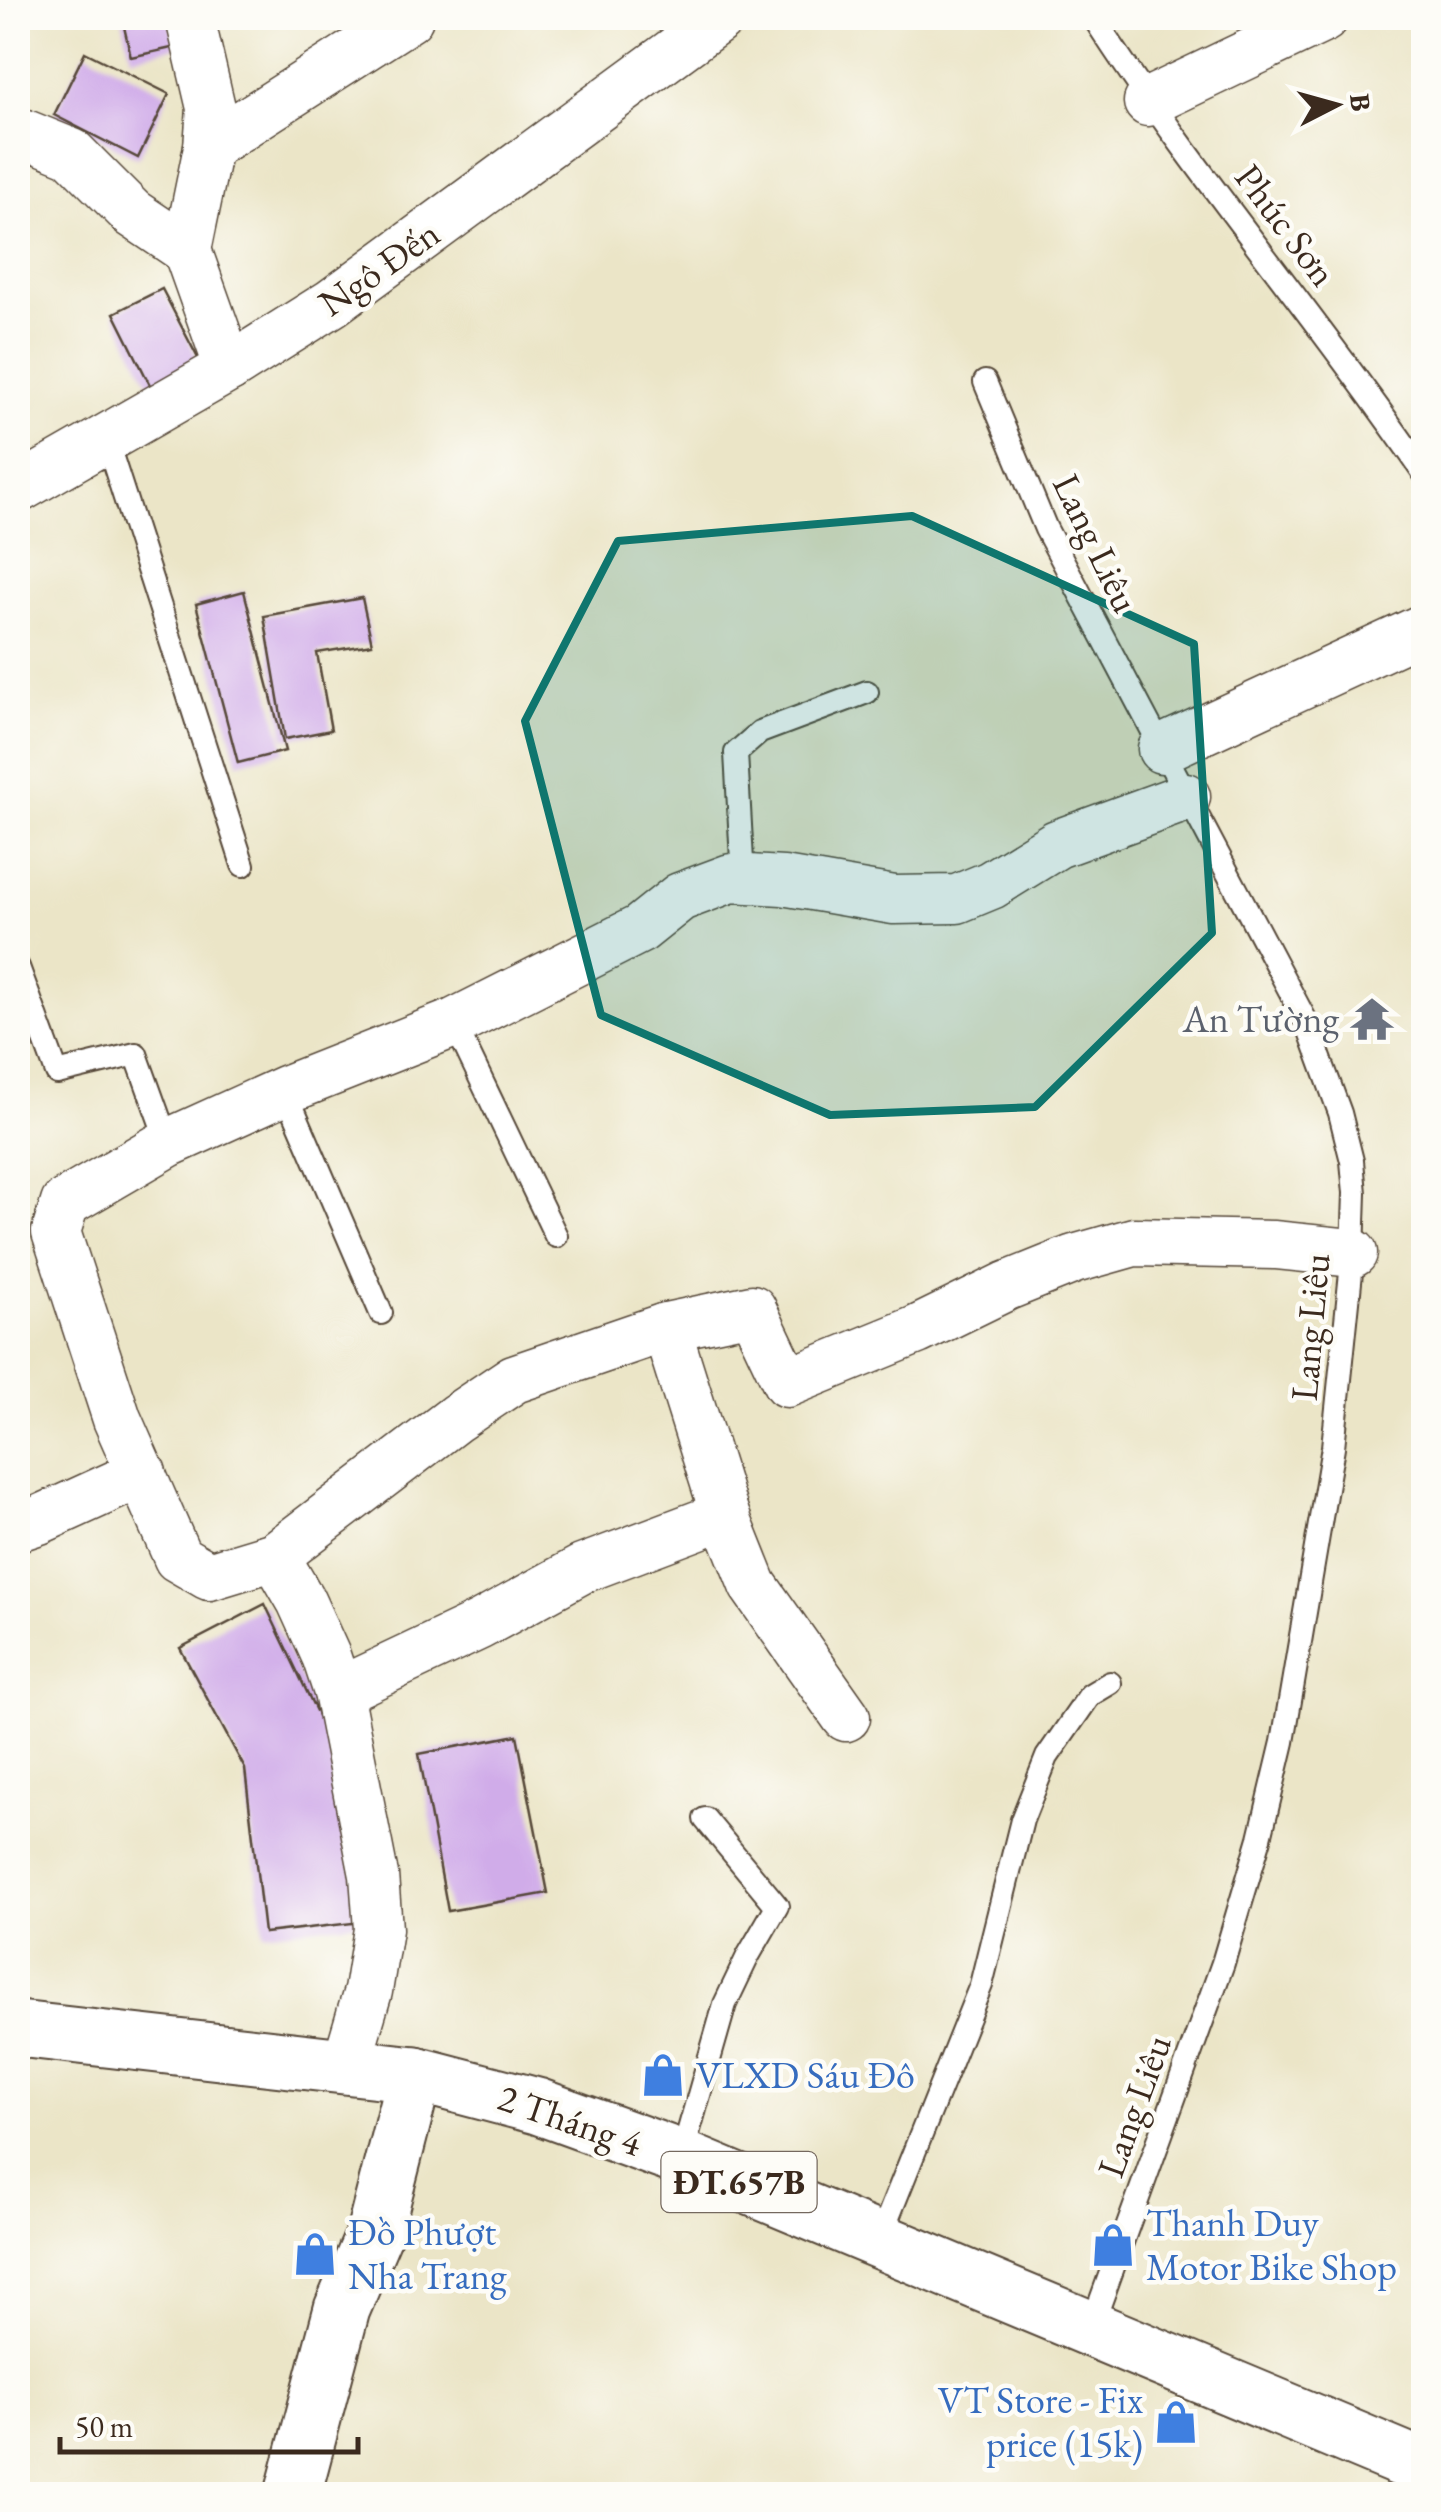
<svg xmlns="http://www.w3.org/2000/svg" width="1441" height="2512" viewBox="0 0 1441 2512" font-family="'EB Garamond',serif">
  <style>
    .building { fill: #d0ace9 }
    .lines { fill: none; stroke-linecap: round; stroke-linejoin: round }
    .lane-casing { stroke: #554637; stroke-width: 26 }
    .street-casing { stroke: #554637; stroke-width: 51 }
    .secondary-casing { stroke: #554637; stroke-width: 59 }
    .primary-casing { stroke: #554637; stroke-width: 59 }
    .lane { stroke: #fff; stroke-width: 22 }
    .street { stroke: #fff; stroke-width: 48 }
    .secondary { stroke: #fff; stroke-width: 55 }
    .primary { stroke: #fff; stroke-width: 55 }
    .marked { fill: #0f766e; fill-opacity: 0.2; stroke: #0f766e; stroke-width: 8; stroke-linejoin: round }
    .labels { text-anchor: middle; stroke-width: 9; stroke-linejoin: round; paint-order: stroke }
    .shield { fill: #fdfcf7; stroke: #75695f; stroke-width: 2.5 }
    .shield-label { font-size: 35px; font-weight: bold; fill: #3b2a1e }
    .street-label { font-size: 38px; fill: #3b2a1e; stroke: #fdfcf7 }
    .worship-label { font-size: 38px; fill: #5b616d; stroke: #fdfcf7; text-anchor: end }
    .shop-label { font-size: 38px; fill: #366cbe; stroke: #fdfcf7; text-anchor: start }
  </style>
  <rect width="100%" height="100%" fill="#fdfcf7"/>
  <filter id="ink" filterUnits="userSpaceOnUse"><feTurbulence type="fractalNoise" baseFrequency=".01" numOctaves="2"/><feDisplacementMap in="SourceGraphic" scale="20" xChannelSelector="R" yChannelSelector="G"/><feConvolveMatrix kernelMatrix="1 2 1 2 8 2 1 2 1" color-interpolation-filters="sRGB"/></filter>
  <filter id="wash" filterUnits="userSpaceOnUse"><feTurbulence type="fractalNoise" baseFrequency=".0048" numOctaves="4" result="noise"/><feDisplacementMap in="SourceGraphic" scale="40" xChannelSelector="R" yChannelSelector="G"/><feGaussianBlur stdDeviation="2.25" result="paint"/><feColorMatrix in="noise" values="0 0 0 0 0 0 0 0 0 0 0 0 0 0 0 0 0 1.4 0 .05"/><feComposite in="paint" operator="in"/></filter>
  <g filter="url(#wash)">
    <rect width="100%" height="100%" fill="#ebe5c7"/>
    <g id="blocks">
      <g class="building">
        <path d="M 122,18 L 169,18 L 176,47 L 131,57 Z"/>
        <path d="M 85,52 L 169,94 L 138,158 L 54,115 Z"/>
        <path d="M 162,289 L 201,364 L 152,389 L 114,313 Z"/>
        <path d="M 244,591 L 285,751 L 238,763 L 196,604 Z"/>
        <path d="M 362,598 L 372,644 L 317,653 L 331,730 L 285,739 L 264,616 Z"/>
        <path d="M 265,1604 L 336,1753 L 362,1922 L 264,1933 L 245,1769 L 180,1648 Z"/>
        <path d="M 517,1735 L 548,1893 L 448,1911 L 419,1754 Z"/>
      </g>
    </g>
  </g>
  <g filter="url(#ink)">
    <use href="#blocks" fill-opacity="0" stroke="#554637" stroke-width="2.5"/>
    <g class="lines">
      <g class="lane-casing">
        <g id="lane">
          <path d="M 1094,18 C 1195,175 1318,318 1424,473"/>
          <path d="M 985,382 L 1046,529 L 1307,1023 L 1340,1113 L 1352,1161 L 1355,1193 L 1353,1253 L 1333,1447 L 1283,1742 L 1260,1838 L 1223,1963 L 1091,2328"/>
          <path d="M 106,439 L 243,865"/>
          <path d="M 743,879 L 736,753 L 760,732 L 867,692"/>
          <path d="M 18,967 L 57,1073 L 136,1054 L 168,1143"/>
          <path d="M 454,1023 L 556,1236"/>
          <path d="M 285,1090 L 381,1313"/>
          <path d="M 681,2158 L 725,2004 L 748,1956 L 777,1906 L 705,1819"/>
          <path d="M 879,2240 L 981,1985 L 1022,1820 L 1047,1757 L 1090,1695 L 1110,1683"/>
        </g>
      </g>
      <g class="street-casing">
        <g id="street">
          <path d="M 190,18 L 211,108 L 208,147 L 187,250 L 229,368"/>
          <path d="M 1148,102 L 1324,18"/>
          <path d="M 18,131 L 72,153 L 132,213 L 187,250"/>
          <path d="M 208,147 L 409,18"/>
          <path d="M 18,489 L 229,368 L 332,303 L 720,18"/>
          <path d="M 1162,749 L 1424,628"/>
          <path d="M 666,1327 L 725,1515"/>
          <path d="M 18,1527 L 39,1520 L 142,1473"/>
          <path d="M 275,1556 L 456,1418 L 514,1379 L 666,1327 L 752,1309 L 787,1383 L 917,1330 L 1007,1286 L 1074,1259 L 1134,1242 L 1275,1245 L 1353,1253"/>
          <path d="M 338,1692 L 480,1625 L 582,1569 L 725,1515 L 753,1585 L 846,1717"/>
          <path d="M 346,2065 L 368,1991 L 378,1929 L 374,1875 L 338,1692 L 326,1656 L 301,1601 L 275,1556 L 209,1576 L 178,1558 L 117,1419 L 56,1232 L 65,1203 L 168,1143 L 285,1090 L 454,1023 L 640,929 L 680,897 L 731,878 L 783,881 L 894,900 L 957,899 L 991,885 L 1057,844 L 1186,797"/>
        </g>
      </g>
      <g class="secondary-casing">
        <path id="secondary" d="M 293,2494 L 342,2309 L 374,2234 L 415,2074"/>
      </g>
      <g class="primary-casing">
        <path id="primary" d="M 18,2029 L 415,2074 L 537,2106 L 681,2158 L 1424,2468"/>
      </g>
      <use href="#lane" class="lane"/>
      <use href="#street" class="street"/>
      <use href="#secondary" class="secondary"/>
      <use href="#primary" class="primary"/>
    </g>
  </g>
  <path class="marked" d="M 912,516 L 1194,644 L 1212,933 L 1035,1107 L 830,1115 L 601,1015 L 525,721 L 618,541 Z"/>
  <defs>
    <g id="temple-bare" transform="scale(3.45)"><path d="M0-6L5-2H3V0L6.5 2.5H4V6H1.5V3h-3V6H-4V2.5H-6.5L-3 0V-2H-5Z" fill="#6b7280" stroke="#fdfcf7" stroke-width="2.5" paint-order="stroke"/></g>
    <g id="shop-bare" transform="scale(3.45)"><path d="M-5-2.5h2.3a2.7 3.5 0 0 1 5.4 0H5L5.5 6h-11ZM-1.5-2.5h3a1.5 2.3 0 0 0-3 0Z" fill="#3f7fe0" stroke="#fdfcf7" stroke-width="2.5" paint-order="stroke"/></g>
  </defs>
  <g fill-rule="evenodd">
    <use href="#temple-bare" x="1372" y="1019"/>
    <use href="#shop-bare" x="663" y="2075"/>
    <use href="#shop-bare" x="1113" y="2245"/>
    <use href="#shop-bare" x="315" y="2254"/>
    <use href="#shop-bare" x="1176" y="2422"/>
  </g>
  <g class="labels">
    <rect class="shield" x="661.5" y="2152" width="155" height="60" rx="8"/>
    <g class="shield-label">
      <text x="739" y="2194">ĐT.657B</text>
    </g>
    <g class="street-label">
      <text transform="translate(1286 225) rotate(53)" y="13">Phúc Sơn</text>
      <text transform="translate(379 268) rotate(-35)" y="13">Ngô Đến</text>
      <text transform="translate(1096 543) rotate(64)" y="13">Lang Liêu</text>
      <text transform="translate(1310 1327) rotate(-85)" y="13">Lang Liêu</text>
      <text transform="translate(1134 2106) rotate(-70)" y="13">Lang Liêu</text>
      <text transform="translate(570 2120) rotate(19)" y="13">2 Tháng 4</text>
    </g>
    <g class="worship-label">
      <text x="1339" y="1032">An Tường</text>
    </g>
    <g class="shop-label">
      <text x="696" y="2088">VLXD Sáu Đô</text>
      <text x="1146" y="2236">Thanh Duy<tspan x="1146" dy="44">Motor Bike Shop</tspan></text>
      <text x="348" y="2245">Đồ Phượt<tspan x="348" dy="44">Nha Trang</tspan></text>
      <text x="1143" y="2413" text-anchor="end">VT Store - Fix<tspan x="1143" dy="44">price (15k)</tspan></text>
    </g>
  </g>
  <rect width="1441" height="2512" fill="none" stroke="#fdfcf7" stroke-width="60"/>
  <g transform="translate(1336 105) rotate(84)" stroke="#fdfcf7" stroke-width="8" paint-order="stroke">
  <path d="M0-8L18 38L0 25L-18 38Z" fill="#3b2a1e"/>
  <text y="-15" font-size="28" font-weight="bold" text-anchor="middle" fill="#3b2a1e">B</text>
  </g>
  <path d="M60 2437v15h298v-15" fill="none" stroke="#3b2a1e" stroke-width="5"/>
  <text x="75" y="2437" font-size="30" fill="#3b2a1e" stroke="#fdfcf7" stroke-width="8" paint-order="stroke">50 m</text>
</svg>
